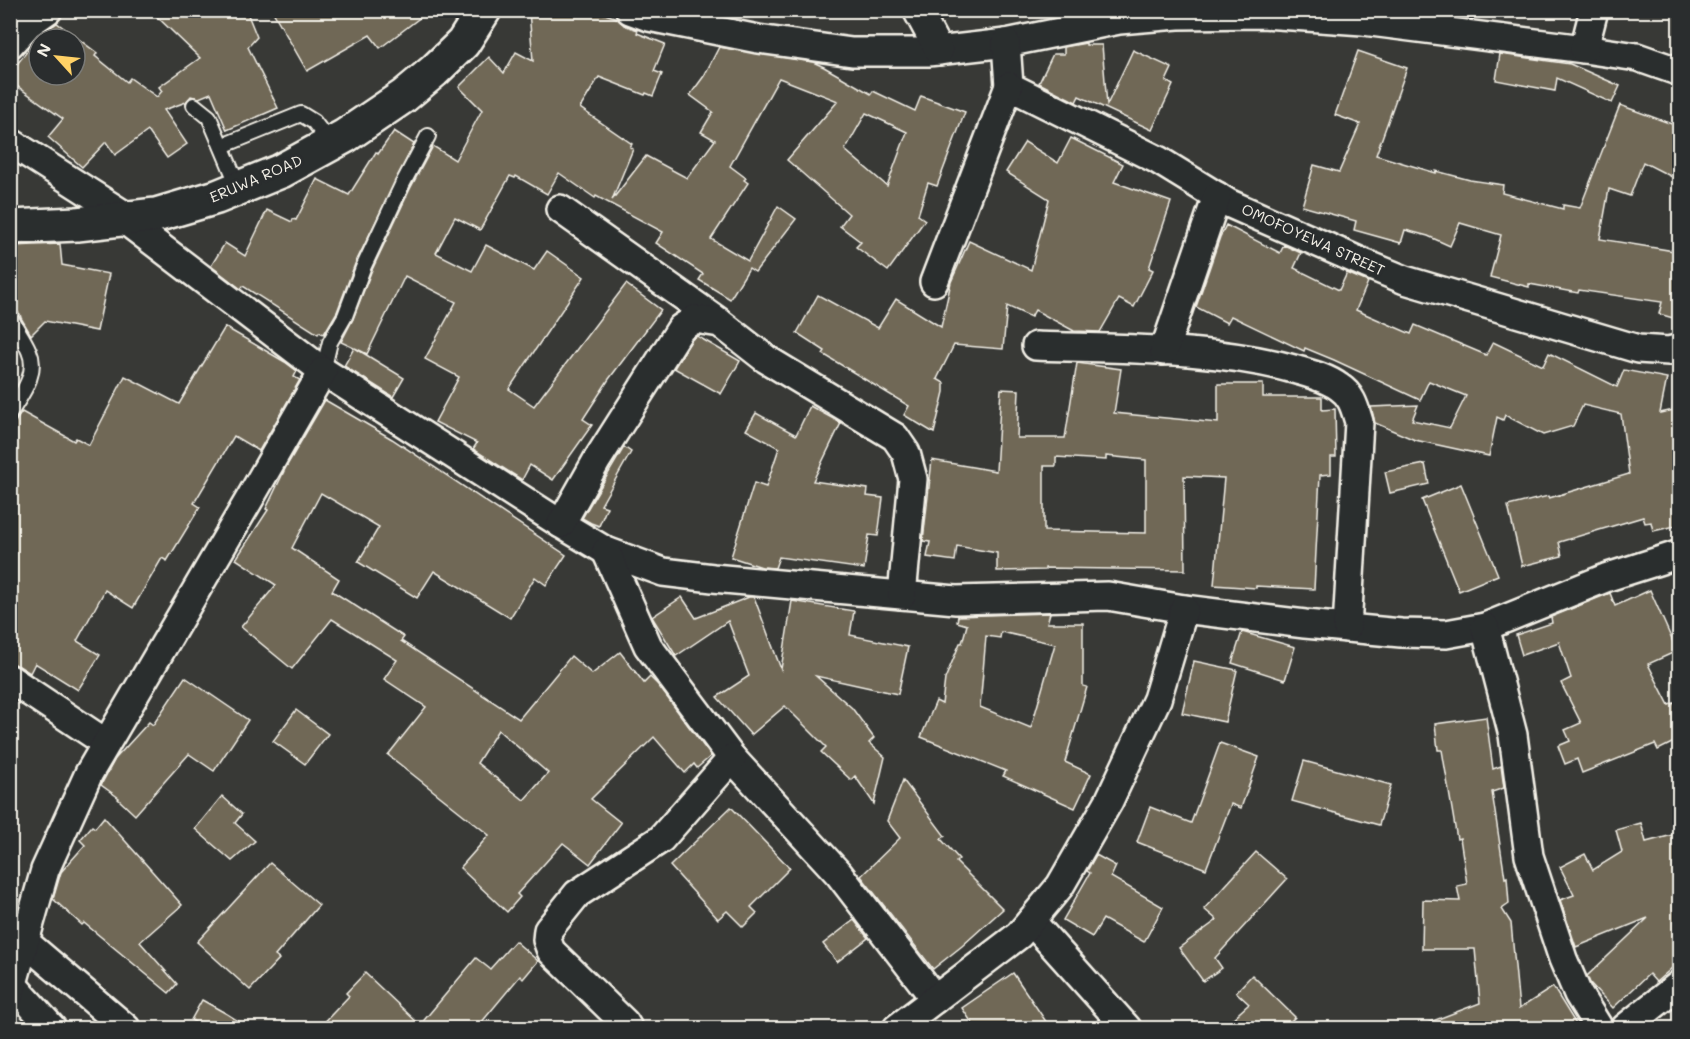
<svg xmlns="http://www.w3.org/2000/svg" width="1690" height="1039" viewBox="0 0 1690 1039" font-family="Mali,sans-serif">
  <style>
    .building { fill: #6f6757; stroke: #f4f1e8; stroke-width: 1.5; fill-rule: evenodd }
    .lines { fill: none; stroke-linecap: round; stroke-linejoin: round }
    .lane-casing { stroke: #f4f1e8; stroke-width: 18 }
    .street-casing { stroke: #f4f1e8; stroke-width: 32 }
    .secondary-casing { stroke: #f4f1e8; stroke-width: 38 }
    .lane { stroke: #2a2d2e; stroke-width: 14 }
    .street { stroke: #2a2d2e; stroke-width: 27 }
    .secondary { stroke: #2a2d2e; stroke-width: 33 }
    .labels { text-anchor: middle; stroke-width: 6; stroke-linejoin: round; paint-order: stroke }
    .street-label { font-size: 15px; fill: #f4f1e8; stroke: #2a2d2e }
  </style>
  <rect width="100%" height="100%" fill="#383936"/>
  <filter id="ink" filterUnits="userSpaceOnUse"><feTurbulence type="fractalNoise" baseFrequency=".0167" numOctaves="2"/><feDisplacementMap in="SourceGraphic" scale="12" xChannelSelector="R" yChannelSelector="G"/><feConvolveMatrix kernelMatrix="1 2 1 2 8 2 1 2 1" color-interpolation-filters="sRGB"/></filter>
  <g filter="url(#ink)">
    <g class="building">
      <path d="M 150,10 L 246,10 L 257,37 L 248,47 L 278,108 L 227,130 L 211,93 L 199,98 L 191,96 L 186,102 L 164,110 L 187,144 L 167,158 L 148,131 L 115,155 L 106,142 L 82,167 L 48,137 L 63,119 L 10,81 L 10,73 L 39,36 L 57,23 L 97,53 L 95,56 L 127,82 L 130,78 L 157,97 L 162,91 L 159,87 L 200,58 ZM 39,39 L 75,39 L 75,75 L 39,75 Z"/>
      <path d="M 272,10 L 430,10 L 380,48 L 370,35 L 307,71 Z"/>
      <path d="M 543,10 L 593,10 L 617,18 L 624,25 L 638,30 L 637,33 L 665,44 L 654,71 L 662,74 L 653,96 L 646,93 L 645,95 L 599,77 L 580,108 L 632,144 L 630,147 L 633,149 L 612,200 L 646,156 L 687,178 L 715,140 L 701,132 L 713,112 L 690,95 L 704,76 L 719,47 L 813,62 L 824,67 L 871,94 L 873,91 L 915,111 L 921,96 L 965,112 L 937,186 L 928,183 L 918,215 L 925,220 L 888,271 L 856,247 L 861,242 L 840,226 L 849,214 L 787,160 L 838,101 L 779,78 L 730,166 L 746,178 L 744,180 L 748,183 L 711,239 L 748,261 L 778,206 L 796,219 L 755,272 L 749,268 L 730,299 L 699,280 L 703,274 L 656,243 L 663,232 L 596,196 L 595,198 L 559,173 L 547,194 L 516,176 L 515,178 L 510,176 L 480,230 L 455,217 L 436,253 L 472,271 L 486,245 L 534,270 L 547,251 L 584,277 L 509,389 L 534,406 L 626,284 L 661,310 L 609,379 L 583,419 L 592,425 L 553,480 L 530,465 L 522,480 L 473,449 L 477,443 L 435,422 L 459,377 L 425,359 L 456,302 L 405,276 L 367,354 L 355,348 L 404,378 L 393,397 L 344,366 L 354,348 L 341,342 L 353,319 L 371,272 L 410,189 L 433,146 L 455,160 L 482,110 L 459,87 L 489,57 L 504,73 L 516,52 L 533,61 L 529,11 ZM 866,113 L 907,132 L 887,186 L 845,150 Z"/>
      <path d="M 1086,43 L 1086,45 L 1102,45 L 1107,105 L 1133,50 L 1172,68 L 1166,81 L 1173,85 L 1152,130 L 1079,96 L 1076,102 L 1039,83 L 1053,54 L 1064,54 L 1064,47 Z"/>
      <path d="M 1358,51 L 1407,68 L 1376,155 L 1436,173 L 1436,171 L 1470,180 L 1503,185 L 1502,193 L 1563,209 L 1563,205 L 1580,208 L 1620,105 L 1680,127 L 1680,181 L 1643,162 L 1630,196 L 1609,189 L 1600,239 L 1680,252 L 1680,320 L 1659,314 L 1662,302 L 1579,290 L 1578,293 L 1529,284 L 1529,287 L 1490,277 L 1501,235 L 1460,223 L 1450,246 L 1428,236 L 1405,230 L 1401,243 L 1354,230 L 1356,221 L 1302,206 L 1314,165 L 1339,172 L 1360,124 L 1335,115 Z"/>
      <path d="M 1500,54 L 1570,64 L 1620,86 L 1612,103 L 1557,78 L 1555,91 L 1496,80 Z"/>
      <path d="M 394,131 L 414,144 L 355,264 L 337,312 L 324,334 L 319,332 L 318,334 L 243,286 L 241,289 L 211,266 L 225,243 L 245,256 L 267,210 L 292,222 L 293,219 L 296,220 L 317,179 L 349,195 L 376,152 L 378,154 Z"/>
      <path d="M 1071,138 L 1123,164 L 1114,182 L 1171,202 L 1149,268 L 1153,270 L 1134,307 L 1119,299 L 1100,332 L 1074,331 L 1035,310 L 1031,317 L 1007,306 L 1003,349 L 954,345 L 937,379 L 944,383 L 944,392 L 934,433 L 904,415 L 909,406 L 823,354 L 825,351 L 797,333 L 818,295 L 878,328 L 896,299 L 941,327 L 951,282 L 969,241 L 1031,270 L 1049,199 L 1006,172 L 1025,142 L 1058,163 Z"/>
      <path d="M 1226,225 L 1280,253 L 1284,245 L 1301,253 L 1294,268 L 1339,290 L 1347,273 L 1368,282 L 1356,310 L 1411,334 L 1415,325 L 1486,355 L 1493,342 L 1543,366 L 1549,353 L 1617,387 L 1624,370 L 1667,378 L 1660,413 L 1674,410 L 1678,442 L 1674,443 L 1680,467 L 1680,525 L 1653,531 L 1651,522 L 1645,523 L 1643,517 L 1559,542 L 1562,556 L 1522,566 L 1508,506 L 1548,496 L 1549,498 L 1629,474 L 1621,414 L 1583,405 L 1573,426 L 1543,435 L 1505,415 L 1503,420 L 1497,417 L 1489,456 L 1415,440 L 1375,423 L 1371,407 L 1418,405 L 1412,420 L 1450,428 L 1466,396 L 1429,381 L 1420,400 L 1334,360 L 1305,348 L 1304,351 L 1231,316 L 1227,323 L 1196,307 L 1220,237 Z"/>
      <path d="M 60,244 L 62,265 L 109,274 L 97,331 L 45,321 L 31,335 L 21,318 L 20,314 L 10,308 L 10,246 Z"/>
      <path d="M 225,327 L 285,362 L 297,371 L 294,377 L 300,380 L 259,451 L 234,436 L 194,503 L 200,507 L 167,561 L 162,558 L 133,608 L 105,590 L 77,641 L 100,655 L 78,690 L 35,663 L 30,673 L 19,666 L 10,663 L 10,430 L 17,419 L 22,412 L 74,441 L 76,438 L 89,445 L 125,376 L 179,404 Z"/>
      <path d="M 697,336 L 740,361 L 721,394 L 674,368 L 692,339 Z"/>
      <path d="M 1077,363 L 1121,369 L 1114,413 L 1218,423 L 1218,384 L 1263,384 L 1263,397 L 1322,397 L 1322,410 L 1335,409 L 1336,457 L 1331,457 L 1331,474 L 1320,475 L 1314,589 L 1256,586 L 1256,588 L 1214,585 L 1224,478 L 1184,476 L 1185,570 L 1045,568 L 1045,570 L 997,571 L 997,553 L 957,546 L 955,561 L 927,557 L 930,542 L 923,541 L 932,460 L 996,471 L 1001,389 L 1019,390 L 1017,438 L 1065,438 ZM 1106,456 L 1146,460 L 1146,533 L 1044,531 L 1044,466 L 1056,466 L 1056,457 L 1106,460 Z"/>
      <path d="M 325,400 L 392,439 L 566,555 L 546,585 L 535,577 L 510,618 L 434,571 L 417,598 L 358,562 L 379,527 L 321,493 L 292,548 L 339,579 L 332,591 L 404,637 L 401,641 L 519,719 L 571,656 L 592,674 L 620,652 L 644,683 L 650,677 L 658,685 L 711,756 L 697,768 L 694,764 L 685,773 L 654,737 L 591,799 L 621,823 L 590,864 L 563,843 L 517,894 L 520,897 L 507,912 L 460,868 L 489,835 L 388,755 L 426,707 L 384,679 L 397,660 L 332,619 L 292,669 L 241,627 L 276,585 L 236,559 L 268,510 L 266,509 L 286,467 ZM 498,730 L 548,773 L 524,800 L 477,763 Z"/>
      <path d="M 810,406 L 841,423 L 813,481 L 868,489 L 867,496 L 883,498 L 878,536 L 869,535 L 864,569 L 779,557 L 775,568 L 762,567 L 731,557 L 754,483 L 766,487 L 779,448 L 746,430 L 756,413 L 796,435 Z"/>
      <path d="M 624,447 L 631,452 L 601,505 L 607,507 L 599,526 L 591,523 L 582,518 Z"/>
      <path d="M 1425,464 L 1429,484 L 1390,493 L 1385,472 Z"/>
      <path d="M 1461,484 L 1498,575 L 1459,591 L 1422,500 Z"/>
      <path d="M 1650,590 L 1677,651 L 1648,664 L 1669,705 L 1674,703 L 1680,715 L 1680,739 L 1658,750 L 1655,744 L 1582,773 L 1577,759 L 1565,764 L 1558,746 L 1570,741 L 1565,730 L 1581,723 L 1561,683 L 1571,678 L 1559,642 L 1522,655 L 1516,635 L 1552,623 L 1551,617 L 1610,593 L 1615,606 Z"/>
      <path d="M 682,597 L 696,618 L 749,597 L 754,597 L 781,669 L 792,601 L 854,611 L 850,635 L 908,647 L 898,694 L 816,676 L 852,708 L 874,738 L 869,743 L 885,757 L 874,804 L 855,776 L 851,780 L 821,752 L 826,747 L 785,706 L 751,735 L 717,697 L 749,676 L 728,621 L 676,656 L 652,617 Z"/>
      <path d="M 1050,613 L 1047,623 L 1083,623 L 1083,686 L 1087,687 L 1065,762 L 1091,774 L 1075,808 L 1003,776 L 1006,771 L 921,737 L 936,701 L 942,704 L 945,679 L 960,643 L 962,643 L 967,625 L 957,622 L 958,616 ZM 1001,632 L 1055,644 L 1031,728 L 980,707 L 986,636 L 1000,638 Z"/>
      <path d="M 1242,632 L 1295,647 L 1285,680 L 1232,663 Z"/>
      <path d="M 1194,661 L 1237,670 L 1225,722 L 1182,713 Z"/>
      <path d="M 185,677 L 248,720 L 214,771 L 189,754 L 135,815 L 118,799 L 119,798 L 101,785 L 115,759 L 149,722 L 153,725 Z"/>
      <path d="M 296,710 L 328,734 L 305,764 L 273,741 Z"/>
      <path d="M 1486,717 L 1493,769 L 1501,766 L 1504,788 L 1492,792 L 1505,878 L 1507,877 L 1509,904 L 1502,909 L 1511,923 L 1519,1009 L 1553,987 L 1579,1029 L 1417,1029 L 1417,1027 L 1480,1003 L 1475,949 L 1422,949 L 1423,900 L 1460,901 L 1457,886 L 1467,884 L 1460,838 L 1457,839 L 1442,750 L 1438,750 L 1435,724 Z"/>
      <path d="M 1220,743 L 1259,757 L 1241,808 L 1231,804 L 1206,869 L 1137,842 L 1150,807 L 1191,823 Z"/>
      <path d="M 1304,761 L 1391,785 L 1379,825 L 1292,801 Z"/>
      <path d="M 903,780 L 945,836 L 941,839 L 959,859 L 956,862 L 1003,909 L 962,946 L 933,969 L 861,876 L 900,838 L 887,821 Z"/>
      <path d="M 222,796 L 242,814 L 235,823 L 255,841 L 232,861 L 195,829 Z"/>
      <path d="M 731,807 L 790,868 L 751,907 L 757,913 L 743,927 L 727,911 L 718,919 L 670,866 Z"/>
      <path d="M 104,817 L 182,905 L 140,942 L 177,984 L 169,993 L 84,923 L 82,925 L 53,899 L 61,872 L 85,845 L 80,840 L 92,826 L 95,828 Z"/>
      <path d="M 1641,823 L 1646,842 L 1680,833 L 1680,961 L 1656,982 L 1649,974 L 1613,1008 L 1590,983 L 1587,976 L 1648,918 L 1576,947 L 1560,900 L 1574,895 L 1560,867 L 1585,854 L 1593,870 L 1622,852 L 1616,830 Z"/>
      <path d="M 1256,852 L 1287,879 L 1215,958 L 1222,968 L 1203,981 L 1179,948 L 1217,920 L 1204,909 Z"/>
      <path d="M 1096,855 L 1116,866 L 1111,877 L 1163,907 L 1144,942 L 1103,919 L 1092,937 L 1063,920 L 1090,873 L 1087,871 Z"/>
      <path d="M 270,863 L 319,905 L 275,956 L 279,959 L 250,990 L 197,942 Z"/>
      <path d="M 854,920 L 868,938 L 837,962 L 823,944 Z"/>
      <path d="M 515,941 L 538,961 L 523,979 L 520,976 L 476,1029 L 318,1029 L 349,996 L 346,993 L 365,973 L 420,1025 L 476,958 L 490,969 Z"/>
      <path d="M 1013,973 L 1051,1029 L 976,1029 L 962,1008 Z"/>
      <path d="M 1252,975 L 1295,1017 L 1283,1029 L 1221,1029 L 1249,1004 L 1236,992 Z"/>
      <path d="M 202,1000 L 227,1014 L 251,1029 L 207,1029 L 191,1020 Z"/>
    </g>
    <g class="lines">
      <g class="lane-casing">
        <g id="lane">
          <path d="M 194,105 L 209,117 L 239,188"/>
          <path d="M 222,146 L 301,114 L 314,122 L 330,143"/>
          <path d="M 10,317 C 16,329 24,339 29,351 C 39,373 21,395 10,413"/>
          <path d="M 323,371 L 330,342 L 345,316 L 363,268 L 402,185 L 428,136"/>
        </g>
      </g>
      <g class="street-casing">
        <g id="street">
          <path d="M 630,10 L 649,17 L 758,39 L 852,52 L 928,52 L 1006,43 L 1119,20 L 1178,15 L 1262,14 L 1363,21 L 1584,49 L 1637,57 L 1680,72"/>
          <path d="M 917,10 L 939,51"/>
          <path d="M 1006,43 L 1009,86 L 1158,160 L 1228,203 L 1366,264 L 1405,280 L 1638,349 L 1669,351 L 1680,348"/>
          <path d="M 10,44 L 28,24 L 48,10"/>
          <path d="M 1584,49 L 1594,10"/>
          <path d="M 10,142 L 129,218"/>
          <path d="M 560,209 L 718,321"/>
          <path d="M 122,218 L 323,371 L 561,524 L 606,551 L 663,572 L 713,578 L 956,600 L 1108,596 L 1184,609 L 1305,624 L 1401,633 L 1446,634 L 1485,627 L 1608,577 L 1680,554"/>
          <path d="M 934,282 L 1009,86"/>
          <path d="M 1036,346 C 1119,349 1217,347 1297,370 C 1311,374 1327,378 1339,387 C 1352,395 1355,409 1359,422 L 1347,628"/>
          <path d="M 1164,351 L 1217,196"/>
          <path d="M 561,524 L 597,460 L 681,328 L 695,319 L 720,323 L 766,359 L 895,437 L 906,453 L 913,479 L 902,595"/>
          <path d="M 606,551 L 648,646 L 732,758 L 839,874 L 935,999"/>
          <path d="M 1485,627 L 1513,735 L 1529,856 L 1563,959 L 1578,994 L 1599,1028"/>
          <path d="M 10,679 L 106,743"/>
          <path d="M 1031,921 L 1127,1028"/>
          <path d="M 11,933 L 25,942 L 126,1028"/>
          <path d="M 13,985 L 52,1028"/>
          <path d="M 10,994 L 45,870 L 89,773 L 249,500 L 323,371"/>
          <path d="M 628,1028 L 625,1023 L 551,951 L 547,940 L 548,930 L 577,894 L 661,839 L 732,758"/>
          <path d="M 897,1028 L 1019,935 L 1060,886 L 1109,801 L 1157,699 L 1184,609"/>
          <path d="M 1625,1028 L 1680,984"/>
        </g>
      </g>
      <g class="secondary-casing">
        <path id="secondary" d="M 10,227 L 77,224 L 156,215 L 217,197 L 281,171 L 345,136 L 404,96 L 434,71 L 463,43 L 484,10"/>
      </g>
      <use href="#lane" class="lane"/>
      <use href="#street" class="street"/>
      <use href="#secondary" class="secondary"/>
    </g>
  </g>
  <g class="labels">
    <g class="street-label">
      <text transform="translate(256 179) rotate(-23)" y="5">ERUWA ROAD</text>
      <text transform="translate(1313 240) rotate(24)" y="5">OMOFOYEWA STREET</text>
    </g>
  </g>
  <rect width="1690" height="1039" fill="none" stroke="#2a2d2e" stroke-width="36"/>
  <rect x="18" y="18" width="1654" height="1003" fill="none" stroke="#f4f1e8" stroke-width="2" filter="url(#ink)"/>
  <g transform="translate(57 57) rotate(297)"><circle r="28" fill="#2a2d2e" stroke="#7b7b78" stroke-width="1.5"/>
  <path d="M0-4.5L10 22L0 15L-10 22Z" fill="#ffd166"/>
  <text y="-9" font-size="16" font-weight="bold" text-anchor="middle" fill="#f4f1e8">N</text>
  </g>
</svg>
